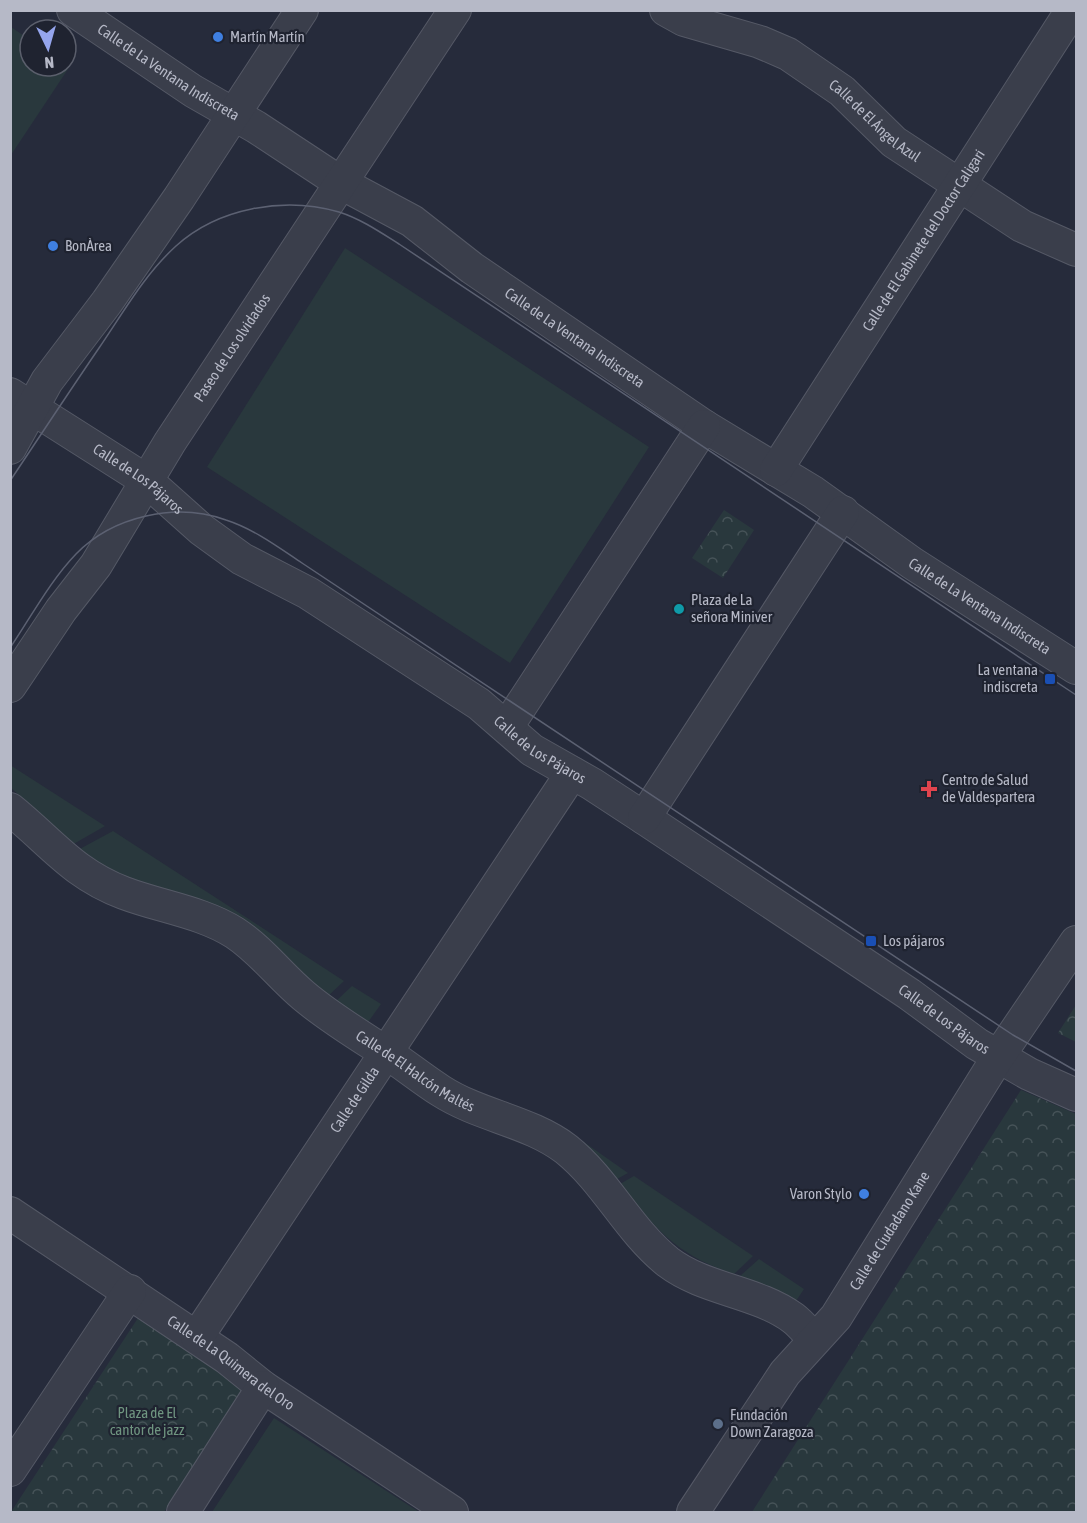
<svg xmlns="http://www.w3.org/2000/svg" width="1087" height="1523" viewBox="0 0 1087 1523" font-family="'Asap Condensed',sans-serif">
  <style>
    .grass { fill: #29383d }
    .forest { fill: url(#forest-crowns) }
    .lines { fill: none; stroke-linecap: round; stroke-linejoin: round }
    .minor-casing { stroke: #555966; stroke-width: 34 }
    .minor { stroke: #3a3e4b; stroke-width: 32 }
    .tram { stroke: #5c6172; stroke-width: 1.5 }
    .shop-dot { fill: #3f7fe0; stroke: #1f2330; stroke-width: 2 }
    .culture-dot { fill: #0f9aa8; stroke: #1f2330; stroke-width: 2 }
    .transit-dot { fill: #1a4fb4; stroke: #1f2330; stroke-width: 2 }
    .health-dot { fill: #e0444e; stroke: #1f2330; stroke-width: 2 }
    .service-dot { fill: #5c6f8a; stroke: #1f2330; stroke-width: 2 }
    .labels { text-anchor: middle; stroke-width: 4.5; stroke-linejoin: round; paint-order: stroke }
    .poi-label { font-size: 15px; fill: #b6b9c7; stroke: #1f2330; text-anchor: start }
    .street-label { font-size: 15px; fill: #b6b9c7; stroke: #1f2330 }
    .park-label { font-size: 15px; fill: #6f9580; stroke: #1f2330 }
  </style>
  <defs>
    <pattern id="forest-crowns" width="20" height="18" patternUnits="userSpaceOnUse" patternTransform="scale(1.5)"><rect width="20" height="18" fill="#29383d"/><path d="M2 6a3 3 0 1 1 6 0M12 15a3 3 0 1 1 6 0" fill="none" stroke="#465358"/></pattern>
  </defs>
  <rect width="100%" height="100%" fill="#262b3b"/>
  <g class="grass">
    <path d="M 11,27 L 30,40 L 30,66 L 66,66 L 66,64 L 70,66 L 11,155 Z"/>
    <path d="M 345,248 L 649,447 L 510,663 L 207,467 Z"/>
    <path d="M 10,765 L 105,826 L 70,846 L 33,807 L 11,788 Z"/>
    <path d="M 113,831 L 344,981 L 327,997 L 216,907 L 119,876 L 76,851 Z"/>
    <path d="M 352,986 L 381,1004 L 366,1025 L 334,1003 Z"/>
    <path d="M 581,1140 L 628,1173 L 617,1179 Z"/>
    <path d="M 634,1176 L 753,1256 L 734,1274 C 678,1256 655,1229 620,1184 Z"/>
    <path d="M 759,1259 L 804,1289 L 794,1304 L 740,1276 Z"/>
    <path d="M 274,1418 L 419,1512 L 212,1512 Z"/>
  </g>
  <g class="forest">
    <path d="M 724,510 L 754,530 L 723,578 L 692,558 Z"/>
    <path d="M 1076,1005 L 1076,1042 L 1058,1033 Z"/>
    <path d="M 1021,1090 L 1076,1114 L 1076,1512 L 752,1512 Z"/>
    <path d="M 140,1315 L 248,1385 L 164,1512 L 11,1512 Z"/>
  </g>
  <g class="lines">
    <g class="minor-casing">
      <g id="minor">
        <path id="s1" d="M 73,10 L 193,91 L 256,127 L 341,183 L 412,221 L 472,268 L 704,426 L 813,492 L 912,563 L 1076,668"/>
        <path id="s2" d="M 666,10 L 684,20 L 760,42 L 788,54 L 842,91 L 894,142 L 1022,226 L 1076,250"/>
        <path id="s3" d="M 10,394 L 147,481 L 202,530 L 242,559 L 308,593 L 479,704 L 532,750 L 592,784 L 644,818 L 909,994 L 977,1044 L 1029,1074 L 1076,1095"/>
        <path d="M 10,448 L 47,381 L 107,302 L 179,198 L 302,10"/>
        <path id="s4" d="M 776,470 L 1072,10"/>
        <path id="s5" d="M 10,686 L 61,610 L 96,565 L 170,442 L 455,10"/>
        <path d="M 507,727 L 704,426"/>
        <path id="s6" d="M 10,809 C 51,842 73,874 124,893 C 161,907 202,912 235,933 C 262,951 280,976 304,996 C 329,1017 357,1034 385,1052 C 404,1064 422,1079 441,1091 C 480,1116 529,1121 566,1149 C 606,1181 628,1230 668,1262 C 705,1290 756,1291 793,1318 C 801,1324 807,1332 814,1339"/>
        <path d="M 644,818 L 843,512"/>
        <path id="s7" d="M 10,1213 L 227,1358 L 263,1387 L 452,1512"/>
        <path id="s8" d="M 197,1337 L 572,773"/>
        <path d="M 10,1470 L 130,1291"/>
        <path d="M 183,1512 L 263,1387"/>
        <path id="s9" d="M 693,1512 L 785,1373 L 836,1317 L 998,1057 L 1076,942"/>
      </g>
    </g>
    <use href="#minor" class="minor"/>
    <g class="tram">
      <path d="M 10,481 C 40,436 69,392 99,348 C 123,313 144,275 176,246 C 218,208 284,196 339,212 C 361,219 380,232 399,244 L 1076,695"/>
      <path d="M 10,648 C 31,617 50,581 76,554 C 113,516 176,502 226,520 C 254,529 278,547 302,563 L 1013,1035 L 1076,1071"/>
    </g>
  </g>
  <g class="shop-dot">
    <circle cx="218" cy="37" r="6"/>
    <circle cx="53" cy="246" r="6"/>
    <circle cx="864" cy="1194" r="6"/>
  </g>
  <circle class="culture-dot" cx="679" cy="609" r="6"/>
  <g class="transit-dot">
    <rect x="1044" y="673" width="12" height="12" rx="3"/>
    <rect x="865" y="935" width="12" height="12" rx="3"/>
  </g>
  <path class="health-dot" d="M926 780h6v6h6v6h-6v6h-6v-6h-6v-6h6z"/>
  <circle class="service-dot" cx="718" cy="1424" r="6"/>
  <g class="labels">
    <g class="poi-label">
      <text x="230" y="42">Martín Martín</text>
      <text x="65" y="251">BonÀrea</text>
      <text x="691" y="605">Plaza de La<tspan x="691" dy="17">señora Miniver</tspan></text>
      <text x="1038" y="675" text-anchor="end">La ventana<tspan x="1038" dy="17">indiscreta</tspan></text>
      <text x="942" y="785">Centro de Salud<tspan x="942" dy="17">de Valdespartera</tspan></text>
      <text x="883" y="946">Los pájaros</text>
      <text x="852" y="1199" text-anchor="end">Varon Stylo</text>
      <text x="730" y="1420">Fundación<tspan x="730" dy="17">Down Zaragoza</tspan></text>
    </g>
    <g class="street-label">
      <text dy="5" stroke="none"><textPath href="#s1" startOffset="114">Calle de La Ventana Indiscreta</textPath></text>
      <text dy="5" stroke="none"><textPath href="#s2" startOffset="240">Calle de El Ángel Azul</textPath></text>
      <text dy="5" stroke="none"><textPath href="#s4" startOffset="273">Calle de El Gabinete del Doctor Caligari</textPath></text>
      <text dy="5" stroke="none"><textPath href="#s1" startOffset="600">Calle de La Ventana Indiscreta</textPath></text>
      <text dy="5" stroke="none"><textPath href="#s5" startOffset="405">Paseo de Los olvidados</textPath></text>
      <text dy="5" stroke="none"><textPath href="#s3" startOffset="154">Calle de Los Pájaros</textPath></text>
      <text dy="5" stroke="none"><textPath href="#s1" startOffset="1086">Calle de La Ventana Indiscreta</textPath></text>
      <text dy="5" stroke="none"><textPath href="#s3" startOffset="640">Calle de Los Pájaros</textPath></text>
      <text dy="5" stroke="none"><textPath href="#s3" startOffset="1126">Calle de Los Pájaros</textPath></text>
      <text dy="5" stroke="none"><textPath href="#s6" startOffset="489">Calle de El Halcón Maltés</textPath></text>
      <text dy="5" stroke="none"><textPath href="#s8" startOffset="285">Calle de Gilda</textPath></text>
      <text dy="5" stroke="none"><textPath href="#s9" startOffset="344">Calle de Ciudadano Kane</textPath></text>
      <text dy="5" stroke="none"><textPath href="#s7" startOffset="267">Calle de La Quimera del Oro</textPath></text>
    </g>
    <g class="park-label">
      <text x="147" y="1418">Plaza de El<tspan x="147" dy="17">cantor de jazz</tspan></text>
    </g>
  </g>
  <rect width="1087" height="1523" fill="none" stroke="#b6b9c7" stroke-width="24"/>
  <g transform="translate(48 48) rotate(175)"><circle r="28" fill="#1f2330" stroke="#5b5f6c" stroke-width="1.5"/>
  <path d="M0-4.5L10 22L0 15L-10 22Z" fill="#95a5ed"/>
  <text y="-9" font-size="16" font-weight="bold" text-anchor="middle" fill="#b6b9c7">N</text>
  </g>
</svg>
